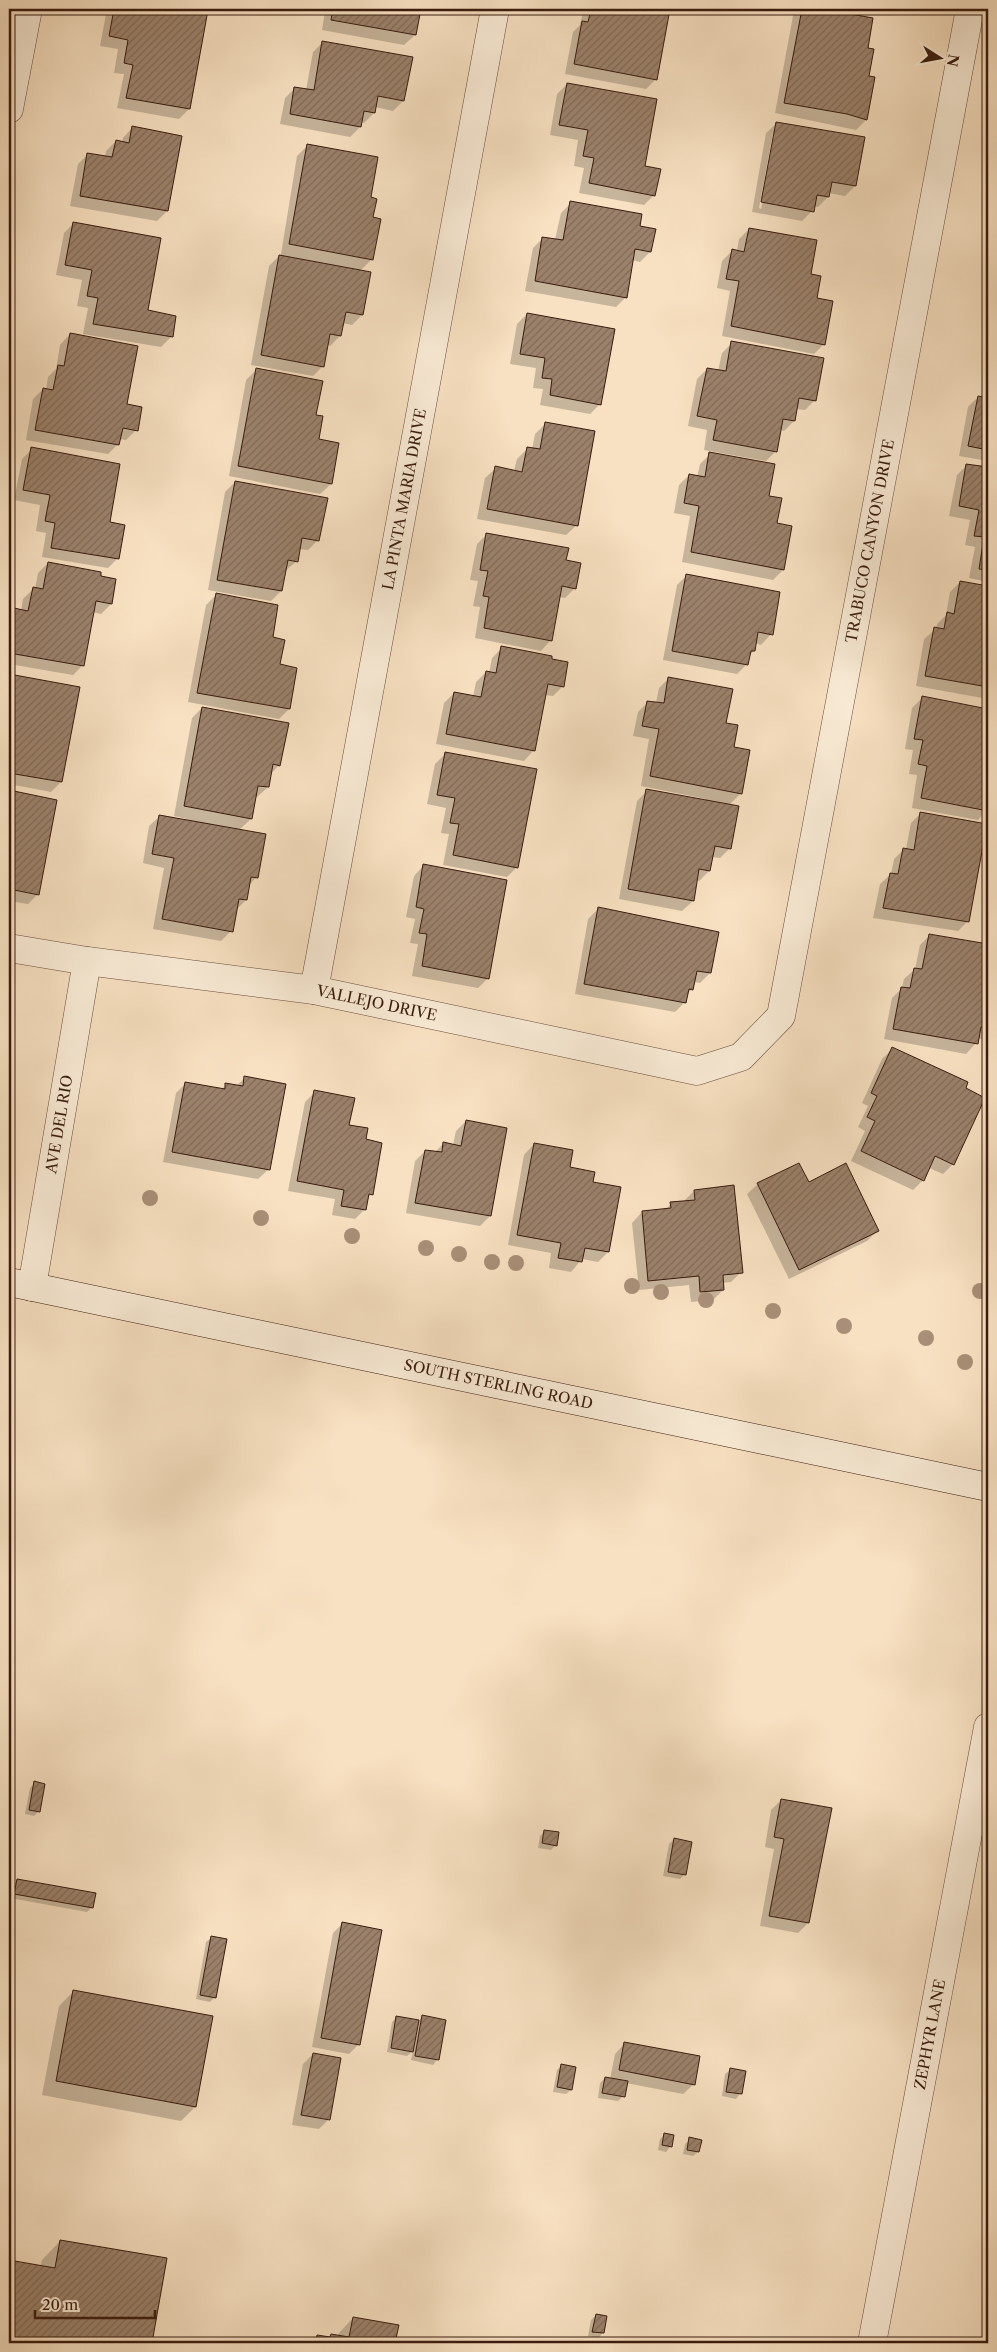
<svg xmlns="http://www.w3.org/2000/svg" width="997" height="2352" viewBox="0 0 997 2352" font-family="'Libre Caslon Text',serif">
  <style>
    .shadow { fill: #0003; fill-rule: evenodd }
    .building { fill: url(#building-hatch); stroke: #391b0e }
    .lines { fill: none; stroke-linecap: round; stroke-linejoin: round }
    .street-casing { stroke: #694c3b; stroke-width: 29 }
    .secondary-casing { stroke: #391b0e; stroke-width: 29 }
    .street { stroke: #faecd7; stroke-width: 28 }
    .secondary { stroke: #faecd7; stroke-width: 28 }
    .tree { fill: #a98f78 }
    .labels { text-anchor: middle; stroke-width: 4; stroke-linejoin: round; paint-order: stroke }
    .street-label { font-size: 15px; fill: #391b0e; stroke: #faecd7 }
  </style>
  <defs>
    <pattern id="building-hatch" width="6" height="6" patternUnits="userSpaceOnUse" patternTransform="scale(1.25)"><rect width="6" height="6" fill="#9c826c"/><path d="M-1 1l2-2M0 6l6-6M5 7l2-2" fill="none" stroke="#806a57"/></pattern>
  </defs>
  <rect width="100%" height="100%" fill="#f8e1c2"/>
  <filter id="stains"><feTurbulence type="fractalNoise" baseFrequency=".004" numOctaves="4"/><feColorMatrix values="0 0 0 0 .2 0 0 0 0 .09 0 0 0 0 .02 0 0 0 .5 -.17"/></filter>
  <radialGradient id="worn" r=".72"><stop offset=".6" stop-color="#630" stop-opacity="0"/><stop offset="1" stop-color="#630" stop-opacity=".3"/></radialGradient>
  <g class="shadow">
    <path d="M 107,9 L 193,9 L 207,11 L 189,109 L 179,119 L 117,108 L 124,74 L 114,73 L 118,49 L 100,46 Z"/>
    <path d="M 311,9 L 420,9 L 415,35 L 404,45 L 322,30 L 325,12 Z"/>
    <path d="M 586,9 L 669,9 L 656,79 L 646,89 L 565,74 L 573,32 L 580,25 L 583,12 Z"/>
    <path d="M 800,9 L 816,9 L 871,19 L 866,49 L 866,120 L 856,130 L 775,113 L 793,16 Z"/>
    <path d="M 833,9 L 854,9 L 850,12 Z"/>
    <path d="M 323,42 L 403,101 L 393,111 L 375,107 L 374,113 L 364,123 L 361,122 L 360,127 L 350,137 L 280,124 L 285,98 L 295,88 L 306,90 L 313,52 Z"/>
    <path d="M 567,84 L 644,167 L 654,195 L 644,205 L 579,193 L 584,168 L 574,166 L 578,140 L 550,135 L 557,94 Z"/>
    <path d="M 777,123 L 855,186 L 845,196 L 829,193 L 828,197 L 818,207 L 813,206 L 812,211 L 802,221 L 752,212 L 766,133 ZM 773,133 L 775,133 L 761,209 L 759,208 Z"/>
    <path d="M 133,127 L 167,211 L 157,221 L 70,206 L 78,164 L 88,154 L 105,157 L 106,151 L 116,141 L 122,142 L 123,138 Z"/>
    <path d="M 307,146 L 369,198 L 372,218 L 372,259 L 360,271 L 362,315 L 352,325 L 342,323 L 340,336 L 330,346 L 327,345 L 323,366 L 313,376 L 251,365 L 269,266 L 281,254 L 297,156 Z"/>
    <path d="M 571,203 L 639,227 L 650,252 L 640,262 L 632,260 L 626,297 L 616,307 L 525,291 L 533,248 L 543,238 L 555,240 L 561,213 Z"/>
    <path d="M 74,223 L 146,311 L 172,336 L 161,347 L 83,334 L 88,308 L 77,306 L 82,280 L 56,275 L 64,233 Z"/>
    <path d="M 749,229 L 810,274 L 824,344 L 814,354 L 722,336 L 730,291 L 717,288 L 722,261 L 732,251 L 737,251 L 739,239 Z"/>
    <path d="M 527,314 L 600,404 L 590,414 L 540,405 L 543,389 L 533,388 L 536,368 L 510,364 L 517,324 Z"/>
    <path d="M 70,334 L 126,405 L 136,430 L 126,440 L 119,439 L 118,444 L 108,454 L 26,440 L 33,399 L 43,389 L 46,390 L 48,377 L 56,369 L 60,345 Z"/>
    <path d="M 732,343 L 815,400 L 805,410 L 796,409 L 794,421 L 784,431 L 780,430 L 776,451 L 766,461 L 704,450 L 707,430 L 688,426 L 697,379 L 707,369 L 718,371 L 722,353 Z"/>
    <path d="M 256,370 L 315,416 L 317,440 L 338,444 L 331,484 L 320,494 L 229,476 L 246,380 Z"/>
    <path d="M 988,393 L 988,461 L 959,456 L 968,407 L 978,397 L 987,399 Z"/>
    <path d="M 545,424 L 577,525 L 566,535 L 477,519 L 485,478 L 496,468 L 514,471 L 517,459 L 527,449 L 532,450 L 535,434 Z"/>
    <path d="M 32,449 L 108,523 L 118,558 L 108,568 L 42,557 L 46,533 L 36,531 L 40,505 L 14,500 L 22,459 Z"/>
    <path d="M 710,454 L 776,524 L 783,570 L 773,580 L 682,562 L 690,516 L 674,513 L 679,485 L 689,475 L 697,477 L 700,464 Z"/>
    <path d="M 967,465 L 988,469 L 988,582 L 969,578 L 975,547 L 965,545 L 970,520 L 949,516 L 957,475 Z"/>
    <path d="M 235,482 L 318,540 L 308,550 L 299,549 L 297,561 L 285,571 L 281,591 L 271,601 L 208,590 L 225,492 Z"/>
    <path d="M 487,534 L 565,561 L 575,588 L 565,598 L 559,597 L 551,640 L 541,651 L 475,638 L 480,607 L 473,606 L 478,581 L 470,580 L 477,544 Z"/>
    <path d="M 48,563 L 115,580 L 111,604 L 101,614 L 92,612 L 83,665 L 73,675 L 9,664 L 9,608 L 21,611 L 23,599 L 33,589 L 35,589 L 38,573 Z"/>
    <path d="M 687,575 L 771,634 L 761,645 L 755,643 L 754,651 L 748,656 L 747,664 L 737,674 L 663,660 L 677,585 Z"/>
    <path d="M 960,582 L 988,587 L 988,699 L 916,686 L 924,639 L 936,629 L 937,624 L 946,615 L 950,592 Z"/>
    <path d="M 216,595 L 279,665 L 296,669 L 289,709 L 279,719 L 188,702 L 206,605 Z"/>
    <path d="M 502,648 L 563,686 L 553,696 L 544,695 L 534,750 L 524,761 L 436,744 L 444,703 L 454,693 L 473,697 L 476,682 L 486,672 L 489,673 L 492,658 Z"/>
    <path d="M 9,675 L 78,688 L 61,782 L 51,792 L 9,784 Z"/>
    <path d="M 669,678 L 725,724 L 732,748 L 741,793 L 729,805 L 730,848 L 720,858 L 712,857 L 709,871 L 699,881 L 696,880 L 693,901 L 682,911 L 619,899 L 637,801 L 647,791 L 705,801 L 706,799 L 641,786 L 649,739 L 633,736 L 638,712 L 648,702 L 656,703 L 659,688 Z"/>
    <path d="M 922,698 L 988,710 L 988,808 L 978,820 L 912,808 L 917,775 L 909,774 L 913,750 L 905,749 L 912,708 Z"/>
    <path d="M 202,708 L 279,765 L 270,775 L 268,787 L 257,797 L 255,797 L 251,819 L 239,830 L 257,877 L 248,886 L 246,900 L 236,910 L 231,931 L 221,941 L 153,929 L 164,868 L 143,863 L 149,826 L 160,816 L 187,821 L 187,819 L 174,816 L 192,718 Z"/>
    <path d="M 445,754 L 517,867 L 507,877 L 443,865 L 449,834 L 441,833 L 446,808 L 427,804 L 435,764 Z"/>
    <path d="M 9,792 L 56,801 L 38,894 L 28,904 L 9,901 Z"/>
    <path d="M 921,813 L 968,921 L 958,931 L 873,918 L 880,884 L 891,874 L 894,859 L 904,849 L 906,849 L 911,823 Z"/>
    <path d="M 424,865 L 488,978 L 478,988 L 412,976 L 418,944 L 410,943 L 415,919 L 406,917 L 414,876 Z"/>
    <path d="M 598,909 L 710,973 L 700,983 L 693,982 L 692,989 L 686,995 L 685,1002 L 675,1012 L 575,994 L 588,919 Z"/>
    <path d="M 930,935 L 988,945 L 988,977 L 983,1004 L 988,1005 L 988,1037 L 985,1040 L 977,1038 L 976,1043 L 966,1054 L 884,1039 L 892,998 L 902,988 L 904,979 L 915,969 L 920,945 Z"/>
    <path d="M 892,1049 L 953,1164 L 943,1174 L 929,1168 L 923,1180 L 913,1190 L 851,1161 L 865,1131 L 858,1127 L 868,1106 L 862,1103 L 882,1059 Z"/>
    <path d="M 245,1078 L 269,1169 L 258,1179 L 163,1162 L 176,1093 L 186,1083 L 221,1090 L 226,1085 L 236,1086 Z"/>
    <path d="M 315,1092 L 365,1140 L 371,1194 L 367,1198 L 365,1209 L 355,1219 L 332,1215 L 335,1199 L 288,1191 L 305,1102 Z"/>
    <path d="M 466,1121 L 506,1128 L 490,1216 L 480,1226 L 406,1213 L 415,1161 L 425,1151 L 434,1153 L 443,1144 L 453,1145 L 456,1131 Z"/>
    <path d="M 534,1144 L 592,1183 L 608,1252 L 598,1262 L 582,1259 L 571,1272 L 549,1268 L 551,1253 L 508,1245 L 524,1155 Z"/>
    <path d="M 799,1164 L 808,1183 L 877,1231 L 867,1241 L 789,1279 L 747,1194 L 758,1184 Z"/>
    <path d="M 694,1191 L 741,1272 L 731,1282 L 722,1283 L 723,1290 L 713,1300 L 691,1302 L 689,1285 L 639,1290 L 632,1223 L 642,1212 L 665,1210 L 671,1204 L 684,1201 Z"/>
    <path d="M 35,1783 L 39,1811 L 34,1816 L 25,1814 L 30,1788 Z"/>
    <path d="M 781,1800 L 808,1923 L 798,1933 L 760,1926 L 774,1849 L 765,1847 L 771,1810 Z"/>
    <path d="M 545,1831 L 556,1845 L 551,1850 L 538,1848 L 540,1836 Z"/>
    <path d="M 674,1839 L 685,1874 L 680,1879 L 663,1876 L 669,1844 Z"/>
    <path d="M 18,1880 L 92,1907 L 87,1912 L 10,1898 L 13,1885 Z"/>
    <path d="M 343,1923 L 359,2044 L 349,2054 L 312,2047 L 333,1933 Z"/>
    <path d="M 211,1938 L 215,1997 L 210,2002 L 196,1999 L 206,1942 Z"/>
    <path d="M 73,1992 L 195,2107 L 181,2121 L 42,2095 L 59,2006 Z"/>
    <path d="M 423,2016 L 444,2021 L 437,2060 L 433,2065 L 411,2060 L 413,2051 L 407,2056 L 387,2052 L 392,2022 L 397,2017 L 419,2021 Z"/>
    <path d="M 625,2043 L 694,2084 L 683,2094 L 626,2083 L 623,2096 L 618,2101 L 598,2098 L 600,2083 L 605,2078 L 610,2079 L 615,2054 Z"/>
    <path d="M 313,2054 L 329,2119 L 319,2129 L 292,2125 L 303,2064 Z"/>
    <path d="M 562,2065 L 571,2090 L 566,2094 L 553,2092 L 557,2070 Z"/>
    <path d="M 730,2070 L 740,2094 L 736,2099 L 722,2096 L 725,2074 Z"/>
    <path d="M 665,2134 L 673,2136 L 670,2147 L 666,2152 L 658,2150 L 660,2139 Z"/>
    <path d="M 690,2139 L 698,2152 L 693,2156 L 683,2154 L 685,2144 Z"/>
    <path d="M 60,2241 L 166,2259 L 150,2343 L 9,2343 L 9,2261 L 40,2267 L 42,2260 Z"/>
    <path d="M 596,2315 L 603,2333 L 598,2338 L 588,2336 L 591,2320 Z"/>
    <path d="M 353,2318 L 397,2326 L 394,2343 L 311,2343 L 318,2336 L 338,2336 L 339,2333 Z"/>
  </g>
  <g class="building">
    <path d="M 114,9 L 208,10 L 190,109 L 126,98 L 133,65 L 124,63 L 128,40 L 109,36 Z"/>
    <path d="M 333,9 L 421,9 L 416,35 L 331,20 Z"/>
    <path d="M 591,9 L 670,9 L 657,80 L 574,64 L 582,21 L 588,22 Z"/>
    <path d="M 802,9 L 823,9 L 873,18 L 868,48 L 874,49 L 869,76 L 875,77 L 867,120 L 847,114 L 784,103 Z"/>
    <path d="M 322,41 L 413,57 L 404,101 L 378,96 L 375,113 L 364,111 L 361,127 L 290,114 L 294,87 L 314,90 Z"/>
    <path d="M 567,83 L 657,99 L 645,166 L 661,169 L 655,196 L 589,183 L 594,158 L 583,156 L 588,130 L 559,125 Z"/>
    <path d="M 776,122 L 865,137 L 856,186 L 832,182 L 829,197 L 817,195 L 814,212 L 761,202 Z"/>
    <path d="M 132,126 L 182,136 L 168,211 L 80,196 L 87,153 L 112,157 L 116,140 L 129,143 Z"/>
    <path d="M 307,144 L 378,157 L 371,197 L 377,199 L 373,217 L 381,219 L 373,260 L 289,244 Z"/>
    <path d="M 570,201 L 642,214 L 640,226 L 656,229 L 651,252 L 635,249 L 627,298 L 535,281 L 542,237 L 563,240 Z"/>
    <path d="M 73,222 L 161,238 L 148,310 L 176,316 L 173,337 L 93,324 L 98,298 L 87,296 L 92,270 L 65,265 Z"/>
    <path d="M 749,228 L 817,240 L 811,274 L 821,276 L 817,298 L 833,301 L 825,345 L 731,326 L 739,281 L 726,279 L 732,249 L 744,252 Z"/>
    <path d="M 279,255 L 371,272 L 363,315 L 346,312 L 341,336 L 330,334 L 324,367 L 261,355 Z"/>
    <path d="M 527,313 L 615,329 L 601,405 L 550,395 L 552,379 L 542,378 L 545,358 L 520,354 Z"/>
    <path d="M 70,333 L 138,346 L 127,404 L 142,407 L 138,431 L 123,428 L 119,445 L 35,430 L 43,388 L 53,390 L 58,365 L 64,366 Z"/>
    <path d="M 731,341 L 824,358 L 816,401 L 799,398 L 795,421 L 783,419 L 777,452 L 713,440 L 717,420 L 697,416 L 707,368 L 726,371 Z"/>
    <path d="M 256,368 L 323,381 L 316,415 L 323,416 L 319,439 L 339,443 L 332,484 L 238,466 Z"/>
    <path d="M 978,396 L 988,398 L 988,450 L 968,446 Z"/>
    <path d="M 545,422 L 595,431 L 578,526 L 487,509 L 495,466 L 522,472 L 527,447 L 540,449 Z"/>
    <path d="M 31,447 L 120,464 L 110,522 L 125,525 L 119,559 L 51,548 L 55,523 L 45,521 L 50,495 L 23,490 Z"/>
    <path d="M 709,452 L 775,464 L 769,496 L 782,498 L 777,523 L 792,526 L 784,570 L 691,552 L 699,506 L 684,503 L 689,474 L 705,477 Z"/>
    <path d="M 966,464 L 988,467 L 988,570 L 979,569 L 984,537 L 974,536 L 979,510 L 959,506 Z"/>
    <path d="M 235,481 L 328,498 L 319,541 L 302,538 L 298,562 L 288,560 L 282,591 L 217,580 Z"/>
    <path d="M 486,533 L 569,548 L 566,560 L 581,563 L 576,589 L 562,586 L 552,641 L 484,628 L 489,597 L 483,596 L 488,571 L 480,570 Z"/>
    <path d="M 48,562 L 101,572 L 101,576 L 116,579 L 112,604 L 96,601 L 84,666 L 9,653 L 9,607 L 28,611 L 33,587 L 43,589 Z"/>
    <path d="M 686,574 L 780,592 L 773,635 L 758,632 L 755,651 L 751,651 L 748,665 L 672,651 Z"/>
    <path d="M 960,581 L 988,586 L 988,687 L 925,676 L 934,627 L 944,629 L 947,612 L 954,614 Z"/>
    <path d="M 216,593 L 278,605 L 273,637 L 285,640 L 280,664 L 297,668 L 290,709 L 197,693 Z"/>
    <path d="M 501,646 L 552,656 L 552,659 L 568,662 L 564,687 L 548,684 L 535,751 L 446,734 L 454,692 L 481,697 L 486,671 L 496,673 Z"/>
    <path d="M 9,674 L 80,687 L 62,782 L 9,773 L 14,746 L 9,746 Z"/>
    <path d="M 668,677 L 733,689 L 726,723 L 738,725 L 734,747 L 750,750 L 742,794 L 650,776 L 659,729 L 642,726 L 647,701 L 664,703 Z"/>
    <path d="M 922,696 L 988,709 L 988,811 L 921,798 L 927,766 L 918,764 L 923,740 L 914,739 Z"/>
    <path d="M 202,707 L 289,723 L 280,766 L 273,764 L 269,787 L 258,786 L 252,819 L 184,806 Z"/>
    <path d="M 445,752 L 537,769 L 518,868 L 453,855 L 459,824 L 450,823 L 455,798 L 437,795 Z"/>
    <path d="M 646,789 L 739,806 L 731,849 L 715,846 L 710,871 L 699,869 L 694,901 L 628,889 Z"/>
    <path d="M 9,790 L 57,800 L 39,895 L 9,889 Z"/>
    <path d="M 920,812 L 987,824 L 969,922 L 883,908 L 890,873 L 898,874 L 903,848 L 914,850 Z"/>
    <path d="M 159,815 L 266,834 L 258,878 L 251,877 L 247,900 L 239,899 L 233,932 L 162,919 L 174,858 L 152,854 Z"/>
    <path d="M 423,864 L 507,880 L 489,979 L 422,966 L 427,934 L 419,933 L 424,909 L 416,907 Z"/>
    <path d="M 598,907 L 719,932 L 711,973 L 697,971 L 693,990 L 689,989 L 686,1003 L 584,984 Z"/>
    <path d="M 929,934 L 988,944 L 988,984 L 985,1003 L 988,1004 L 988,1029 L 981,1027 L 978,1044 L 893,1029 L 901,987 L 910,988 L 914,968 L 922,969 Z"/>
    <path d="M 892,1047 L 968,1082 L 966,1088 L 985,1098 L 954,1165 L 935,1156 L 924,1181 L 861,1151 L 875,1121 L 867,1117 L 877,1096 L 871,1093 Z"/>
    <path d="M 244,1076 L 286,1084 L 270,1170 L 172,1152 L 185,1082 L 225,1089 L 225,1083 L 243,1086 Z"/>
    <path d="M 314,1090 L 355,1098 L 349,1125 L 368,1128 L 366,1139 L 382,1143 L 373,1195 L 369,1194 L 366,1210 L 341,1206 L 344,1190 L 297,1181 Z"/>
    <path d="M 466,1120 L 507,1128 L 491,1216 L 415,1203 L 425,1150 L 442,1152 L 443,1142 L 461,1146 Z"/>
    <path d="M 534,1143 L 573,1150 L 570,1167 L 595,1172 L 593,1182 L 621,1187 L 609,1252 L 585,1248 L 582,1262 L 558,1258 L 561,1243 L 517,1235 Z"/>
    <path d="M 799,1163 L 809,1182 L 846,1163 L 879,1231 L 799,1270 L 757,1183 Z"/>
    <path d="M 734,1185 L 743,1273 L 723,1275 L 724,1290 L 700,1292 L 699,1276 L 648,1281 L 642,1211 L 671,1208 L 670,1202 L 695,1200 L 694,1190 Z"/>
    <path d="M 34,1781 L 45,1784 L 40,1812 L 29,1810 Z"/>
    <path d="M 781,1799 L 832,1808 L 809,1923 L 769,1916 L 784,1839 L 774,1837 Z"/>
    <path d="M 544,1830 L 559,1832 L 557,1846 L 542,1843 Z"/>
    <path d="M 674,1838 L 692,1842 L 686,1875 L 668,1872 Z"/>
    <path d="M 17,1879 L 96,1893 L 93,1908 L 14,1894 Z"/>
    <path d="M 342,1922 L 382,1930 L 360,2045 L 321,2038 Z"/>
    <path d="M 211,1936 L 227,1939 L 216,1998 L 200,1995 Z"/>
    <path d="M 73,1990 L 213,2016 L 196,2107 L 56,2081 Z"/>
    <path d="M 422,2015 L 446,2020 L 439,2060 L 415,2056 Z"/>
    <path d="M 396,2016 L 419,2020 L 413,2052 L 391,2048 Z"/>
    <path d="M 624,2042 L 700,2056 L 695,2085 L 619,2070 Z"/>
    <path d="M 313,2053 L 341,2058 L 330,2120 L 301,2115 Z"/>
    <path d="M 561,2064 L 576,2067 L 572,2090 L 557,2087 Z"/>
    <path d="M 730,2068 L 746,2071 L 742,2094 L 726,2092 Z"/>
    <path d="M 605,2077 L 628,2081 L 625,2097 L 602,2093 Z"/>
    <path d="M 664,2133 L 674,2135 L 672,2147 L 662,2145 Z"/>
    <path d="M 689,2137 L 702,2140 L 699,2152 L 687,2150 Z"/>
    <path d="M 60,2240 L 167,2258 L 152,2343 L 9,2343 L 9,2260 L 55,2268 Z"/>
    <path d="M 596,2314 L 607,2316 L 604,2333 L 592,2332 Z"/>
    <path d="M 353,2317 L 399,2325 L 395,2343 L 316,2343 L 317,2335 L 330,2337 L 331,2334 L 349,2337 Z"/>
  </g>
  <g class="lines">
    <g class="street-casing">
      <g id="street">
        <path d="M 9,109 L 28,9"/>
        <path id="s1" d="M 9,948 L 87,961 L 314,990 L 697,1071 L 741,1057 L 781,1016 L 970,9"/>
        <path id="s2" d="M 314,990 L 495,9"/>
        <path id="s3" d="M 32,1287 L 87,961"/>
        <path id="s4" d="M 872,2343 L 988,1727"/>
      </g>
    </g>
    <g class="secondary-casing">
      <g id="secondary">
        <path id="s5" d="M 9,1282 L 988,1487"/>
      </g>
    </g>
    <use href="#street" class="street"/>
    <use href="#secondary" class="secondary"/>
  </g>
  <g class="tree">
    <circle cx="150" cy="1198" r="8"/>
    <circle cx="261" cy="1218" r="8"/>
    <circle cx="352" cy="1236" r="8"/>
    <circle cx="426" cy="1248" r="8"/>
    <circle cx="459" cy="1254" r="8"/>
    <circle cx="492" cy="1262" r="8"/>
    <circle cx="516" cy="1263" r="8"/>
    <circle cx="632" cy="1286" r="8"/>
    <circle cx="980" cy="1291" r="8"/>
    <circle cx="661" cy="1292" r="8"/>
    <circle cx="706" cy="1300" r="8"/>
    <circle cx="773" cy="1311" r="8"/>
    <circle cx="844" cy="1326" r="8"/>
    <circle cx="926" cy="1338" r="8"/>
    <circle cx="965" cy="1362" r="8"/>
  </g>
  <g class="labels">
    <g class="street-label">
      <text dy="5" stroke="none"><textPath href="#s2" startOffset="499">LA PINTA MARIA DRIVE</textPath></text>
      <text dy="5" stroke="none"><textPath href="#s1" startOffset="1286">TRABUCO CANYON DRIVE</textPath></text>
      <text dy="5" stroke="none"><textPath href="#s1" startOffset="372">VALLEJO DRIVE</textPath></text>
      <text dy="5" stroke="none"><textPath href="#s3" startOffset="165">AVE DEL RIO</textPath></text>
      <text dy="5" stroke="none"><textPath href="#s5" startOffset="500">SOUTH STERLING ROAD</textPath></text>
      <text dy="5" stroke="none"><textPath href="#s4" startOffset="314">ZEPHYR LANE</textPath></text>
    </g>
  </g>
  <rect width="997" height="2352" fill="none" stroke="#f8e1c2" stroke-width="30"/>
  <rect x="10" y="10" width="977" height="2332" fill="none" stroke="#391b0e" stroke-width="2.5"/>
  <rect x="15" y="15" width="967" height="2322" fill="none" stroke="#391b0e"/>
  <g transform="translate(940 58) rotate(101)" stroke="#faecd7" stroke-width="4" paint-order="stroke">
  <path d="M0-4L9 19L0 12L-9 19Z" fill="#391b0e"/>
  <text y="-8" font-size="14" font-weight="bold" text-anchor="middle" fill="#391b0e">N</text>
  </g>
  <path d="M35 2310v8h120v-8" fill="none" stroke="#391b0e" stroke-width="2.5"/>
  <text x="42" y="2310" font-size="15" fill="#391b0e" stroke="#faecd7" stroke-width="4" paint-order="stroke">20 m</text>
  <rect width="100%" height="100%" filter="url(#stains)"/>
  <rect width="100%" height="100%" fill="url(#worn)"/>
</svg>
